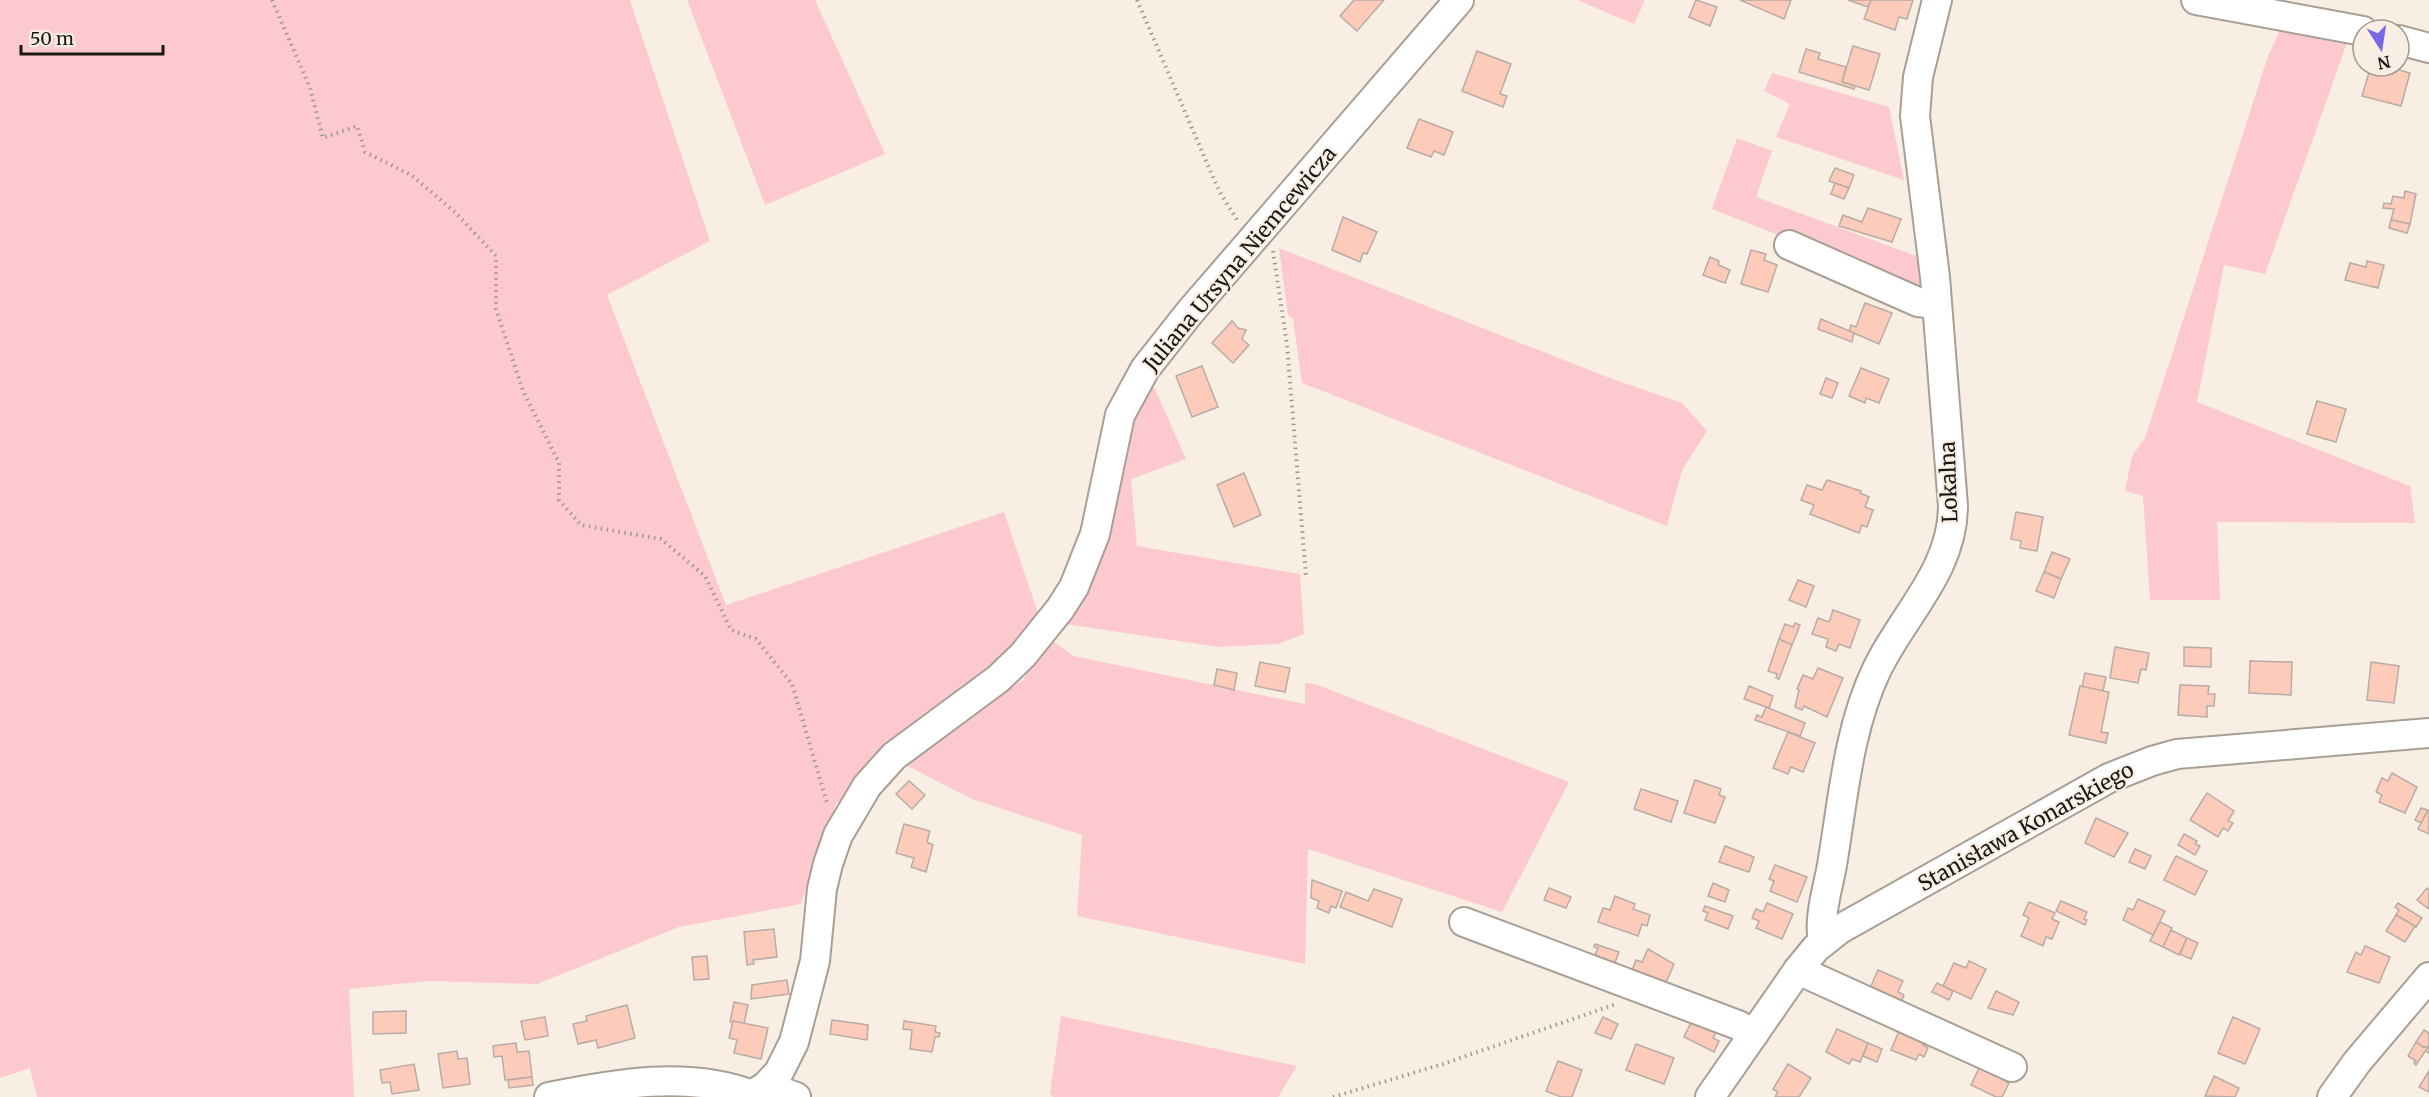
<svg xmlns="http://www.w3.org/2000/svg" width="2429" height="1097" viewBox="0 0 2429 1097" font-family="Merriweather,serif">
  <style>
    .green { fill: #fccace }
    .building { fill: #fccbb9; stroke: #b9aba6; stroke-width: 1.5 }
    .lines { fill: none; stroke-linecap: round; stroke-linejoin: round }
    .minor-casing { stroke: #a89f95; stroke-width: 32 }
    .path { stroke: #9f9890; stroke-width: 4; stroke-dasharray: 1.5 4.5; stroke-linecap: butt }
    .minor { stroke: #fff; stroke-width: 28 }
    .labels { text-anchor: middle; stroke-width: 4.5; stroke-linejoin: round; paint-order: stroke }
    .street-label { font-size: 21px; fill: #1b1814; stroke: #f8eee4 }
  </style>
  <rect width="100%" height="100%" fill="#f8eee4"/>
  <g class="green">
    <path d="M 0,0 L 630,0 L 710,241 L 607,295 L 726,605 L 1004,512 L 1038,613 L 988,671 L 836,804 L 801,904 L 679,927 L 537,984 L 428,981 L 349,989 L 354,1097 L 37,1097 L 30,1068 L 0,1078 Z"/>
    <path d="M 687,0 L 815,0 L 885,154 L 765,205 Z"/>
    <path d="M 1577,0 L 1645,0 L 1634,24 Z"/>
    <path d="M 2282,26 L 2349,37 L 2265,274 L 2224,265 L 2197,402 L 2410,486 L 2415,523 L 2217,522 L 2220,600 L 2150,600 L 2143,496 L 2125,491 L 2132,456 L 2145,438 L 2268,56 Z"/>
    <path d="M 1772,73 L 1889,107 L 1904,180 L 1776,137 L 1790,104 L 1764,91 Z"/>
    <path d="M 1737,138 L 1772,151 L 1756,197 L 1916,256 L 1923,292 L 1712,209 Z"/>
    <path d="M 1279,248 L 1607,377 L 1682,403 L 1707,431 L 1682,470 L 1667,526 L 1302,383 L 1293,319 L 1288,315 Z"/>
    <path d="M 1150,378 L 1186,459 L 1131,479 L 1137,546 L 1300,574 L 1304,634 L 1278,644 L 1218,647 L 1065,624 L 1123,435 Z"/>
    <path d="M 1050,639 L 1074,656 L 1305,704 L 1305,683 L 1315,684 L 1569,782 L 1502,912 L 1308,849 L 1305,964 L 1077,916 L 1082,835 L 972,799 L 904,764 L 975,708 L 1023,680 Z"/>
    <path d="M 1061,1016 L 1297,1066 L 1278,1097 L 1053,1097 L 1050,1093 Z"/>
  </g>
  <g class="building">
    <path d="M 1354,0 L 1384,0 L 1357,31 L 1340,16 Z"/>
    <path d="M 1696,0 L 1717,7 L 1710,26 L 1689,17 Z"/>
    <path d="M 1740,0 L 1791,0 L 1784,19 Z"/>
    <path d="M 1848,0 L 1871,0 L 1868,7 Z"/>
    <path d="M 1871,0 L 1913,0 L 1907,19 L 1899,17 L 1895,30 L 1864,19 Z"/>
    <path d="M 1853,46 L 1880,54 L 1869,90 L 1842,82 Z"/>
    <path d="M 1806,49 L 1820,53 L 1818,59 L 1846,67 L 1842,82 L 1855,86 L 1854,89 L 1799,72 Z"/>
    <path d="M 1477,51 L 1511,64 L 1500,94 L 1507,96 L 1503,107 L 1462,91 Z"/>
    <path d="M 2371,66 L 2385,66 L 2410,73 L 2401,106 L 2362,96 Z"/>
    <path d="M 1419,119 L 1453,132 L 1444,155 L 1434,151 L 1431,157 L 1407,148 Z"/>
    <path d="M 1835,168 L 1854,175 L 1849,188 L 1829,181 Z"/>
    <path d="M 1835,183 L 1849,188 L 1844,199 L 1831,194 Z"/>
    <path d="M 2405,191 L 2416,194 L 2410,224 L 2391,220 L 2394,209 L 2383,208 L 2384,203 L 2391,204 L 2393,196 L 2404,198 Z"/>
    <path d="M 1868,208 L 1901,219 L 1892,242 L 1839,226 L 1843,215 L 1862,222 Z"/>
    <path d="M 1343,217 L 1377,232 L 1367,254 L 1363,253 L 1360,262 L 1332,250 Z"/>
    <path d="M 2391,220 L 2410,224 L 2407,233 L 2389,228 Z"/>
    <path d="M 1751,250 L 1766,254 L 1764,260 L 1777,265 L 1768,292 L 1741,284 Z"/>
    <path d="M 1710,257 L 1719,261 L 1718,265 L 1730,270 L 1725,283 L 1703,275 Z"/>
    <path d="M 2367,261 L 2384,265 L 2378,288 L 2345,280 L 2350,263 L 2366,267 Z"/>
    <path d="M 1865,303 L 1892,313 L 1879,344 L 1849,331 L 1851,325 L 1856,327 Z"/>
    <path d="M 1821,319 L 1854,333 L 1852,342 L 1818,329 Z"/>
    <path d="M 1232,321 L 1238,328 L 1246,330 L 1242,339 L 1249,345 L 1233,363 L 1212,343 Z"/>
    <path d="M 1202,366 L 1218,407 L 1192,417 L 1176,376 Z"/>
    <path d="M 1861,368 L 1889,379 L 1879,403 L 1866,398 L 1865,403 L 1849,396 Z"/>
    <path d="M 1826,378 L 1838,383 L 1832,398 L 1820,394 Z"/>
    <path d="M 2317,401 L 2346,409 L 2336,442 L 2307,434 Z"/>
    <path d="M 1244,473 L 1261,515 L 1234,527 L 1217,485 Z"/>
    <path d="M 1827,480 L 1861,491 L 1860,493 L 1869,497 L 1865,507 L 1873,510 L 1867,527 L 1862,525 L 1859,533 L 1810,514 L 1814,505 L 1801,500 L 1807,485 L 1822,490 Z"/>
    <path d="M 2016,512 L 2043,517 L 2037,551 L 2020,548 L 2021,541 L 2011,539 Z"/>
    <path d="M 2052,552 L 2070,559 L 2061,579 L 2044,572 Z"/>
    <path d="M 2044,572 L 2061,579 L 2054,598 L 2036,591 Z"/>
    <path d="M 1798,580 L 1814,586 L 1806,607 L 1789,600 Z"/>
    <path d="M 1833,610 L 1860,620 L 1850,648 L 1839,644 L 1836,651 L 1826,647 L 1828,639 L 1812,634 L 1818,618 L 1829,622 Z"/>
    <path d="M 1795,623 L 1800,625 L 1792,645 L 1779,639 L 1785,624 L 1793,627 Z"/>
    <path d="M 1779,639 L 1792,645 L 1779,679 L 1776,678 L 1777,674 L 1768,671 Z"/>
    <path d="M 2115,647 L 2149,653 L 2146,670 L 2141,669 L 2138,683 L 2110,678 Z"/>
    <path d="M 2184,647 L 2211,648 L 2211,667 L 2184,666 Z"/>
    <path d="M 2250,661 L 2292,662 L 2291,695 L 2249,693 Z"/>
    <path d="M 1260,662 L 1290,668 L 1285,692 L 1255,686 Z"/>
    <path d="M 2371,662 L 2399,666 L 2394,703 L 2367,700 Z"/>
    <path d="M 1818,668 L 1843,678 L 1827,717 L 1804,706 L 1802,710 L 1795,707 L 1799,690 L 1797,689 L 1803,675 L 1813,679 Z"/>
    <path d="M 1217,669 L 1237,673 L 1234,690 L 1214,685 Z"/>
    <path d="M 2085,673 L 2106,677 L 2103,691 L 2082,687 Z"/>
    <path d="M 2180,685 L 2209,686 L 2208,694 L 2215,694 L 2214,706 L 2207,706 L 2207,717 L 2178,715 Z"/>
    <path d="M 1749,686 L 1773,696 L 1769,708 L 1744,699 Z"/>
    <path d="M 2080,686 L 2109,692 L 2101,732 L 2108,733 L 2106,743 L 2069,735 Z"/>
    <path d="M 1766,707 L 1805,723 L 1800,736 L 1755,720 L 1757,715 L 1762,717 Z"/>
    <path d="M 1788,732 L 1815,743 L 1803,772 L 1791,767 L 1788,774 L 1773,768 Z"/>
    <path d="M 2392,773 L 2417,787 L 2405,813 L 2379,802 L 2382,795 L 2376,792 L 2382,778 L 2388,781 Z"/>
    <path d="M 1695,780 L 1721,789 L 1719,795 L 1725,797 L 1715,823 L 1684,813 Z"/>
    <path d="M 909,781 L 925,795 L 912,809 L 896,794 Z"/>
    <path d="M 1641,789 L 1678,801 L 1671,822 L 1634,809 Z"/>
    <path d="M 2207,793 L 2234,811 L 2228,821 L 2233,823 L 2228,831 L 2223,828 L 2218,837 L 2190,820 Z"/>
    <path d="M 2421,808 L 2428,810 L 2422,823 L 2415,820 Z"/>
    <path d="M 2428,810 L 2429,811 L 2429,834 L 2418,829 Z"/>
    <path d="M 2096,818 L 2128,833 L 2114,857 L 2085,843 Z"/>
    <path d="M 904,824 L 930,831 L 927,842 L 933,845 L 926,872 L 911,867 L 914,858 L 896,853 Z"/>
    <path d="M 2184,834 L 2197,841 L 2195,844 L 2200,846 L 2195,855 L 2178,845 Z"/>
    <path d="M 1725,846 L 1754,857 L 1749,872 L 1719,862 Z"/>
    <path d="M 2135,849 L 2151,856 L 2145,869 L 2129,862 Z"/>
    <path d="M 2176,856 L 2207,871 L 2195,895 L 2164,880 Z"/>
    <path d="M 1775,865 L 1807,877 L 1797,902 L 1770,891 L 1774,881 L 1769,879 Z"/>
    <path d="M 1312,880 L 1342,891 L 1336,908 L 1331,906 L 1329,913 L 1317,908 L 1319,901 L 1311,898 Z"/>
    <path d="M 1713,883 L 1729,890 L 1725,902 L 1708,896 Z"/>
    <path d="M 1549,888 L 1571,897 L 1566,908 L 1544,900 Z"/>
    <path d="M 2427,888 L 2429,890 L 2429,909 L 2417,900 Z"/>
    <path d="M 1374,889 L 1402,899 L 1392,927 L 1340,907 L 1346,892 L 1368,901 Z"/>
    <path d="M 1615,896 L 1635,904 L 1633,909 L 1650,915 L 1647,926 L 1642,924 L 1638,936 L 1598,922 L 1603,908 L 1610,910 Z"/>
    <path d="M 2138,899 L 2165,911 L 2153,935 L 2123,920 L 2128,908 L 2133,910 Z"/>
    <path d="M 2061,901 L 2087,912 L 2084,919 L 2087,920 L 2085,925 L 2056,911 Z"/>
    <path d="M 2029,902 L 2055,913 L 2052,919 L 2059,922 L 2052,939 L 2046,937 L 2043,946 L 2021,936 L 2029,918 L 2023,915 Z"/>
    <path d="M 1767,903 L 1793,914 L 1782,939 L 1756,928 L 1759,921 L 1752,918 L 1756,909 L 1763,912 Z"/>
    <path d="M 2398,903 L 2422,918 L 2416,927 L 2396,915 L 2399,910 L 2395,907 Z"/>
    <path d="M 1705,906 L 1733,916 L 1728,929 L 1705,920 L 1708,913 L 1703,911 Z"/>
    <path d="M 2396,915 L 2415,926 L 2405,942 L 2386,931 Z"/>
    <path d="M 2160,922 L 2172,928 L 2163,947 L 2150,941 Z"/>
    <path d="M 774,929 L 777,957 L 753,960 L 754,964 L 747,965 L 744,932 Z"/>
    <path d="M 2171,930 L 2187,938 L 2179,955 L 2163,947 Z"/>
    <path d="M 2187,938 L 2198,943 L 2191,959 L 2180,954 Z"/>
    <path d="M 1595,944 L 1619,952 L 1612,970 L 1592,963 L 1598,948 L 1594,947 Z"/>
    <path d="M 2365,946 L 2390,957 L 2379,983 L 2347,972 L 2356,952 L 2361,955 Z"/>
    <path d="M 1648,949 L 1674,964 L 1665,985 L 1631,973 L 1636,960 L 1642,962 Z"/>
    <path d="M 707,956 L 709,979 L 694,980 L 692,957 Z"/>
    <path d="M 1969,961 L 1986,969 L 1971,999 L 1943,986 L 1954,963 L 1966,968 Z"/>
    <path d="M 1878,970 L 1903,981 L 1898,992 L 1904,995 L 1898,1009 L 1867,995 Z"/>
    <path d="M 787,980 L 789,994 L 751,999 L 752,985 Z"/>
    <path d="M 1937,983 L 1953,991 L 1949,1000 L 1932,992 Z"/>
    <path d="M 1996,991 L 2019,1002 L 2013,1015 L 1988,1008 Z"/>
    <path d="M 734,1002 L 748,1005 L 744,1024 L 730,1022 Z"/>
    <path d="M 627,1005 L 635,1038 L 598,1048 L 596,1040 L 578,1044 L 573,1024 L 587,1021 L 586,1016 Z"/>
    <path d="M 406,1011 L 406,1033 L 373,1034 L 373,1012 Z"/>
    <path d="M 1694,1016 L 1718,1028 L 1713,1038 L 1719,1041 L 1714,1052 L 1684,1037 Z"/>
    <path d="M 545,1017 L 548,1036 L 525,1040 L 521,1021 Z"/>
    <path d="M 1603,1017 L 1618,1024 L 1611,1039 L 1595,1033 Z"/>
    <path d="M 2233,1017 L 2260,1029 L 2245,1064 L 2218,1053 Z"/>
    <path d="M 832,1020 L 868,1025 L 867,1040 L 830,1034 Z"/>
    <path d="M 733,1021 L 768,1028 L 761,1059 L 734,1053 L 737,1040 L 729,1038 Z"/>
    <path d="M 904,1021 L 936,1026 L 935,1032 L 940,1033 L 939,1037 L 935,1037 L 932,1052 L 910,1049 L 912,1030 L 903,1029 Z"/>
    <path d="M 1902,1024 L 1927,1035 L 1923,1045 L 1928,1048 L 1924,1057 L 1919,1054 L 1916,1060 L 1891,1050 Z"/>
    <path d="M 1837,1029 L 1868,1043 L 1860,1062 L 1852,1059 L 1849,1064 L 1826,1052 Z"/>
    <path d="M 2424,1030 L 2429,1033 L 2429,1053 L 2425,1051 L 2428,1047 L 2423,1047 L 2416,1042 Z"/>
    <path d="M 2416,1042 L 2423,1047 L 2428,1047 L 2416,1065 L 2414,1063 L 2416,1061 L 2408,1056 Z"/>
    <path d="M 516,1043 L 517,1052 L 529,1051 L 532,1077 L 505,1080 L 502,1056 L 494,1057 L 493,1046 Z"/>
    <path d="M 1868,1043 L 1882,1049 L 1877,1062 L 1863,1056 Z"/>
    <path d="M 1636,1044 L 1674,1058 L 1664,1084 L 1626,1070 Z"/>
    <path d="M 457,1051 L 458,1059 L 467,1058 L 470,1084 L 443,1088 L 438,1054 Z"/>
    <path d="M 1558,1061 L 1582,1070 L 1572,1097 L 1561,1097 L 1546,1091 Z"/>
    <path d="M 1982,1062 L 2005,1073 L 2002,1079 L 2009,1083 L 2002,1097 L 1996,1097 L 1971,1085 Z"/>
    <path d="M 414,1064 L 419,1090 L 392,1094 L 390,1082 L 382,1083 L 380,1070 Z"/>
    <path d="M 1788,1064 L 1811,1078 L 1799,1097 L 1775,1097 L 1778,1092 L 1773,1089 Z"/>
    <path d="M 2429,1071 L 2429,1092 L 2419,1087 Z"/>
    <path d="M 2214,1076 L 2239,1088 L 2235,1097 L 2205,1096 Z"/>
    <path d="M 532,1077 L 533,1085 L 509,1088 L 508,1080 Z"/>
  </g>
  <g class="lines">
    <g class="minor-casing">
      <g id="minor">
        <path d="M 2196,0 L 2363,31"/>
        <path d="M 2399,40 L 2429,48"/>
        <path d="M 1789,245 L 1918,302 L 1937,304"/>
        <path d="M 1464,922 L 1738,1025 L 1754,1034"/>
        <path d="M 1823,942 C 1818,918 1828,888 1832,865 C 1843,800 1848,729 1877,669 C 1903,615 1953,570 1953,506 L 1935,277 L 1915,116 L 1918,77 L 1937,0"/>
        <path d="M 1798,970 L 2012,1067"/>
        <path d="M 766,1086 L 796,1097"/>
        <path d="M 549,1097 C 614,1084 688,1070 752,1095 L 766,1086 L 779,1072 L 794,1042 L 815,961 L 822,889 L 828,864 L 838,835 L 867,786 L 894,756 L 998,679 L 1023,655 L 1060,609 L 1074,587 L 1095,534 L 1120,415 L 1145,369 L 1190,312 L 1459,0"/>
        <path d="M 1710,1097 L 1798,970 L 1816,948 L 1840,929 L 2109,778 L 2152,761 L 2177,754 L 2429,733"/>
        <path d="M 2332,1097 L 2357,1062 L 2429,977"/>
      </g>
    </g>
    <g class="path">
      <path d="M 272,0 L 310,88 L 323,138 L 357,126 L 365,152 L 411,175 L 455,212 L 496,256 L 496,309 L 523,391 L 559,463 L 559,500 L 581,525 L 661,539 L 705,576 L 731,630 L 756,639 L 792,684 L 828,806"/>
      <path d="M 1137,0 L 1219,191 L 1239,223"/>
      <path d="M 1273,251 L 1287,345 L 1306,576"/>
      <path d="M 1333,1097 L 1443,1064 L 1616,1004"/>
    </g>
    <use href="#minor" class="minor"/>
  </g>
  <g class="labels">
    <g class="street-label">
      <text transform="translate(1240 259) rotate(-50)" y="7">Juliana Ursyna Niemcewicza</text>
      <text transform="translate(1949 482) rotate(-92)" y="7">Lokalna</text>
      <text transform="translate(2026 827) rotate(-29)" y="7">Stanisława Konarskiego</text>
    </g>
  </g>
  <g transform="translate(2381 48) rotate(168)"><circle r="28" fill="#f8eee4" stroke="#a09891" stroke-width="1.5"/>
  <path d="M0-4.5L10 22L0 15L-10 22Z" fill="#7769e4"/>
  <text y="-9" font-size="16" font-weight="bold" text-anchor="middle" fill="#1b1814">N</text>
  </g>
  <path d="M21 45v9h142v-9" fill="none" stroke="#1b1814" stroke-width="3"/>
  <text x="30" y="45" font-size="18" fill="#1b1814" stroke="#f8eee4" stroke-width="4.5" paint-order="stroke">50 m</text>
</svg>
